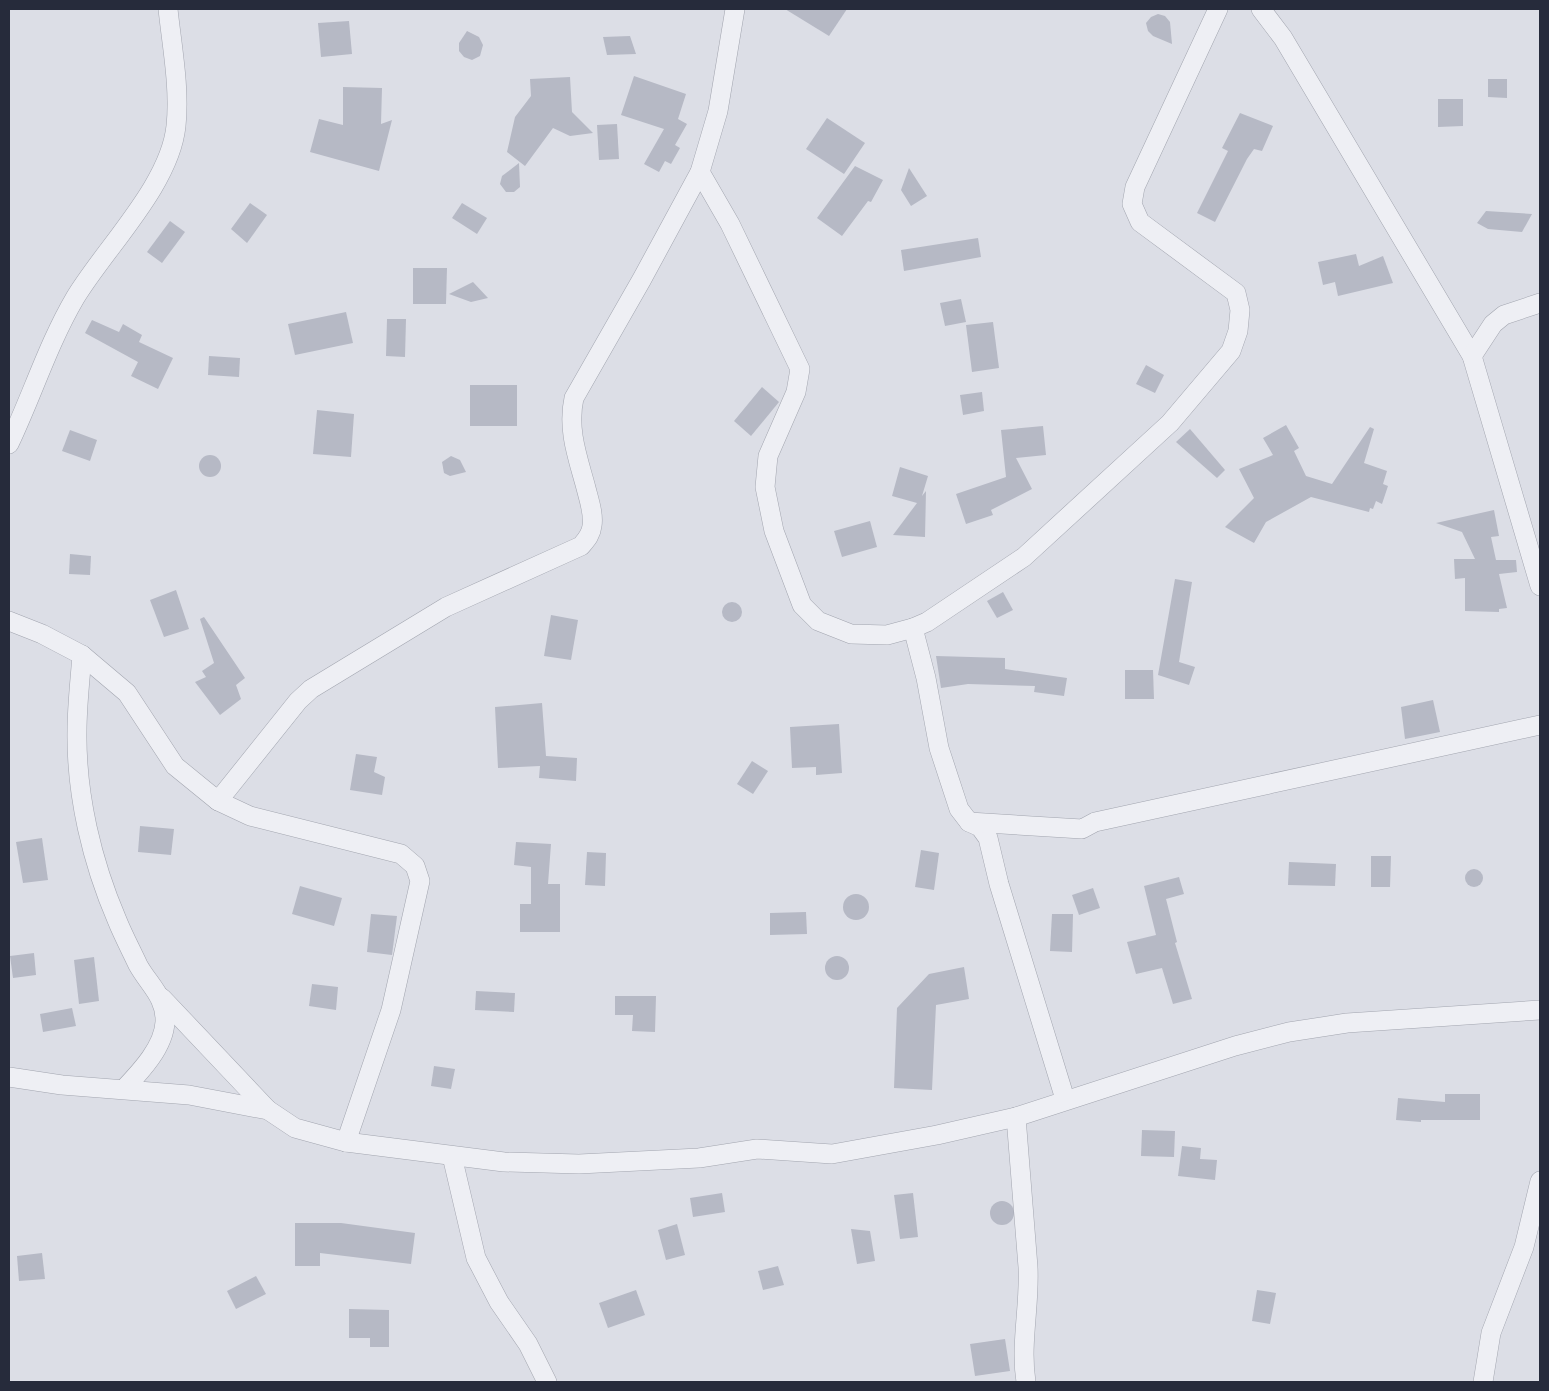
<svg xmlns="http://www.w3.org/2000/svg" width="1549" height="1391" viewBox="0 0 1549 1391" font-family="'Space Grotesk',sans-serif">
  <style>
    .building { fill: #b6b9c5 }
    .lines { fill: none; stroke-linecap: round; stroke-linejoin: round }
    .minor-casing { stroke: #a2a5af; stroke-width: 20 }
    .minor { stroke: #eeeff4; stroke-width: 19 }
  </style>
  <rect width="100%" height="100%" fill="#dcdee6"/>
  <g class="building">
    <path d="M 785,9 L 847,9 L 829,36 Z"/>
    <path d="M 1158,14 L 1165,16 L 1170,22 L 1172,44 L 1153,36 L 1148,31 L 1146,23 L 1151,17 Z"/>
    <path d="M 349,21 L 352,54 L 321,57 L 318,23 Z"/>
    <path d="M 467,31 L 479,37 L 483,45 L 480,56 L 472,60 L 464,57 L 459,51 L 459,43 Z"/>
    <path d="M 630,36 L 636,54 L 607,55 L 603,37 Z"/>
    <path d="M 634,76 L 686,94 L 678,119 L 687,124 L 675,145 L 680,148 L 671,164 L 665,161 L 659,172 L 644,164 L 664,129 L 621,115 Z"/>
    <path d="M 570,77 L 572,112 L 593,133 L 570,136 L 553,128 L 525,166 L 507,152 L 515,117 L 531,96 L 530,79 Z"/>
    <path d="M 1488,79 L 1507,79 L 1507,98 L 1488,97 Z"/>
    <path d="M 343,87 L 382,88 L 381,124 L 392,120 L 379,171 L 310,152 L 319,119 L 343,125 Z"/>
    <path d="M 1438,99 L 1463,99 L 1463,126 L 1438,127 Z"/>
    <path d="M 1240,113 L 1273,126 L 1262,151 L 1254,149 L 1247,159 L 1215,222 L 1197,213 L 1228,151 L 1222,148 Z"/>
    <path d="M 827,118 L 865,143 L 844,174 L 806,149 Z"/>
    <path d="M 617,124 L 619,159 L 599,160 L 597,125 Z"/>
    <path d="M 519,163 L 520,187 L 514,192 L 506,192 L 500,184 L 502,176 Z"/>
    <path d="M 855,166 L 883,180 L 871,202 L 868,201 L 842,236 L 817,218 Z"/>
    <path d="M 909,168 L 927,196 L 911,206 L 901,190 Z"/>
    <path d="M 250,203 L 267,215 L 247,243 L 231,229 Z"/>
    <path d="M 462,203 L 487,218 L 477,234 L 452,218 Z"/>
    <path d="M 1486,211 L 1532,214 L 1522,232 L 1488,229 L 1477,223 Z"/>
    <path d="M 170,221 L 185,232 L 162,263 L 147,252 Z"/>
    <path d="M 978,238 L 981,257 L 904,271 L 901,250 Z"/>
    <path d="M 1356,254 L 1359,266 L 1383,256 L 1393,283 L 1338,296 L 1335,282 L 1323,285 L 1318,262 Z"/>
    <path d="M 413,268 L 447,268 L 446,304 L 413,304 Z"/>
    <path d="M 473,282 L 488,298 L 471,302 L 449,294 Z"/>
    <path d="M 961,299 L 966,322 L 945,326 L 940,303 Z"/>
    <path d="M 346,312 L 353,343 L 295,355 L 288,324 Z"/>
    <path d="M 387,319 L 406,319 L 405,357 L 386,356 Z"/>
    <path d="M 92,320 L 119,332 L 123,324 L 142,335 L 139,342 L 173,358 L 158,389 L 131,376 L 138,362 L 85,333 Z"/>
    <path d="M 993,322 L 999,368 L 972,372 L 966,325 Z"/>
    <path d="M 209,356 L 240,358 L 239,377 L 208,375 Z"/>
    <path d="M 1146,365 L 1164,375 L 1155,393 L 1136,384 Z"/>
    <rect x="470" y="385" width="47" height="41"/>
    <path d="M 762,387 L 779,402 L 751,436 L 734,421 Z"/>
    <path d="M 982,392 L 984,411 L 963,415 L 960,395 Z"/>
    <path d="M 317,410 L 354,414 L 351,457 L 313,454 Z"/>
    <path d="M 1286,425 L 1299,448 L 1294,451 L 1306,476 L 1332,484 L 1370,427 L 1374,429 L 1364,463 L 1387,471 L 1383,484 L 1388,486 L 1382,504 L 1376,501 L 1373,509 L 1370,508 L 1369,512 L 1311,497 L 1266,522 L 1254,543 L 1225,527 L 1254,498 L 1239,469 L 1273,455 L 1263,438 Z"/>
    <path d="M 1043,426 L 1046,455 L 1016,458 L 1032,489 L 991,510 L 993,515 L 966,524 L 956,494 L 1006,477 L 1001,430 Z"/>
    <path d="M 1190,429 L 1225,470 L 1217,478 L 1176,442 Z"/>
    <path d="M 70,430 L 97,440 L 90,461 L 62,451 Z"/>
    <circle cx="210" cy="466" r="11"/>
    <path d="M 451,456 L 460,460 L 466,472 L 450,476 L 444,473 L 442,462 Z"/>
    <path d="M 900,467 L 928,476 L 922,496 L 926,491 L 925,537 L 893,535 L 917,503 L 892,496 Z"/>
    <path d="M 1494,510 L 1499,536 L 1491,537 L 1496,560 L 1516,560 L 1517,572 L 1499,574 L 1507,608 L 1499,609 L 1499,612 L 1465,611 L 1465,578 L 1455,579 L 1454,559 L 1475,559 L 1462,532 L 1436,523 Z"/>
    <path d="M 870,521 L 877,547 L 842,557 L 834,531 Z"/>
    <path d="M 70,554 L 91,556 L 90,575 L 69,574 Z"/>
    <path d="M 1175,579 L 1192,582 L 1179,662 L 1195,667 L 1189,685 L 1158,675 Z"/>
    <path d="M 176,590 L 189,629 L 164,637 L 150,600 Z"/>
    <path d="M 1003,592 L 1013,610 L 997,618 L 987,601 Z"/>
    <circle cx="732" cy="612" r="10"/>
    <path d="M 551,615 L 578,620 L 571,660 L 544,656 Z"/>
    <path d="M 204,617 L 245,678 L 236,685 L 241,699 L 220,715 L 195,682 L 206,677 L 202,671 L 214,663 L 200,619 Z"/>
    <path d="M 936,656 L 1005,658 L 1005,669 L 1067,678 L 1064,696 L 1034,692 L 1035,686 L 968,684 L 941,688 Z"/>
    <path d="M 1125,670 L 1153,670 L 1154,699 L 1125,699 Z"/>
    <path d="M 1433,700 L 1440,732 L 1405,739 L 1401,707 Z"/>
    <path d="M 542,703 L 546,756 L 577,758 L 576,781 L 539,778 L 540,766 L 498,768 L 495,707 Z"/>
    <path d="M 839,724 L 842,773 L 816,775 L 816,767 L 792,768 L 790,727 Z"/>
    <path d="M 356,754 L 377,757 L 374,772 L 385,777 L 382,795 L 350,790 Z"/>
    <path d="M 752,761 L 768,771 L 753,794 L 737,784 Z"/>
    <path d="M 140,826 L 174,829 L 171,855 L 138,852 Z"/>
    <path d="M 42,838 L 48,880 L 23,883 L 16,842 Z"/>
    <path d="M 516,842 L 551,844 L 548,884 L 560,884 L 560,932 L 520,932 L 520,904 L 531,904 L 531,867 L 514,865 Z"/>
    <path d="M 921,850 L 939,853 L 934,890 L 915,887 Z"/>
    <path d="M 587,852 L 606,853 L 605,886 L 585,885 Z"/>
    <path d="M 1371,856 L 1391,856 L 1390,887 L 1371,887 Z"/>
    <path d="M 1289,862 L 1336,864 L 1335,886 L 1288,885 Z"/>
    <circle cx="1474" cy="878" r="9"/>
    <path d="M 1179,877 L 1184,894 L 1166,899 L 1177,942 L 1175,943 L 1192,999 L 1173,1004 L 1162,968 L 1136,974 L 1127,942 L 1156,935 L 1144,886 Z"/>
    <path d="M 300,886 L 342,898 L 334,926 L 292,914 Z"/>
    <path d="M 1093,888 L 1100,908 L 1079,915 L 1072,895 Z"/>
    <circle cx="856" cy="907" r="13"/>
    <path d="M 806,912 L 807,934 L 770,935 L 770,913 Z"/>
    <path d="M 371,914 L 397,916 L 392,955 L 367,952 Z"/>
    <path d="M 1052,914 L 1073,914 L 1072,952 L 1050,951 Z"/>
    <path d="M 34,953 L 36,975 L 13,978 L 10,956 Z"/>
    <circle cx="837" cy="968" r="12"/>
    <path d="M 94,957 L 99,1001 L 79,1004 L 74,960 Z"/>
    <path d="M 964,967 L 969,999 L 936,1005 L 932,1090 L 894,1088 L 897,1008 L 929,974 Z"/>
    <path d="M 312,984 L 338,987 L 336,1010 L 309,1006 Z"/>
    <path d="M 476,991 L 515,993 L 514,1012 L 475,1010 Z"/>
    <path d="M 615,996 L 656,996 L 655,1032 L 632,1031 L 633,1015 L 615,1015 Z"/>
    <path d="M 72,1008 L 76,1026 L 43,1032 L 40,1014 Z"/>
    <path d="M 434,1066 L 455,1069 L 451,1089 L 431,1086 Z"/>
    <path d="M 1445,1094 L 1480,1094 L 1480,1120 L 1421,1120 L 1421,1122 L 1396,1120 L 1398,1098 L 1445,1102 Z"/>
    <path d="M 1142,1130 L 1175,1131 L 1174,1157 L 1141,1156 Z"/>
    <path d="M 1182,1146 L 1201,1148 L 1200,1159 L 1217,1160 L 1215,1180 L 1178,1176 Z"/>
    <path d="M 722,1193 L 725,1212 L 693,1217 L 690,1198 Z"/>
    <path d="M 913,1193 L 918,1237 L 900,1239 L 894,1195 Z"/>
    <circle cx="1002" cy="1213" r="12"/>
    <path d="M 295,1223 L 341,1223 L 415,1233 L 411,1264 L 320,1253 L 320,1266 L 295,1266 Z"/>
    <path d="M 677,1224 L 685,1255 L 666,1260 L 658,1230 Z"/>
    <path d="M 851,1229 L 870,1231 L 875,1261 L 857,1264 Z"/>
    <path d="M 42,1253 L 45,1279 L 19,1281 L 17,1256 Z"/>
    <path d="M 778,1266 L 784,1285 L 763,1290 L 758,1271 Z"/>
    <path d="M 256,1276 L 266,1294 L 236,1309 L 227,1291 Z"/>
    <path d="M 636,1290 L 645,1315 L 608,1328 L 599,1303 Z"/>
    <path d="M 1257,1290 L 1276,1293 L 1270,1324 L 1252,1321 Z"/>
    <path d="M 349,1309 L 389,1310 L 389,1347 L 370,1347 L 370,1338 L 349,1338 Z"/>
    <path d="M 1005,1339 L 1010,1371 L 975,1376 L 970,1344 Z"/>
  </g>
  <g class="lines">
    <g class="minor-casing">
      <g id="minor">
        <path d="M 1261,9 L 1283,38 L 1472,356 L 1540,586"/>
        <path d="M 700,172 L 730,224 L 800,369 L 796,392 L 768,456 L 765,487 L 774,531 L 802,605 L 818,621 L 851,634 L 887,635 L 913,628 L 927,622 L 1024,557 L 1170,423 L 1231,351 L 1238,331 L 1240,310 L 1236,293 L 1140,222 L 1132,204 L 1135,187 L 1218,9"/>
        <path d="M 1472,356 L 1493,324 L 1504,315 L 1540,303"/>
        <path d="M 9,444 C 32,396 48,344 75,298 C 105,248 170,185 176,126 C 180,88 172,47 168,9"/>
        <path d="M 9,621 L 42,634 L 82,655 L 127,693 L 175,766 L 218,801 L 298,701 L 311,689 L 446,607 L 581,546 C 586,540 591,535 592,526 C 594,514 589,500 586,488 C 578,458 567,430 574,398 L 642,279 L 700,172 L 718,111 L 735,9"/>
        <path d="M 913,628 L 926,678 L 939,748 L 959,809 L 969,822 L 980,827 L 988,838 L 999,884 L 1065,1099"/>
        <path d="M 82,655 C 80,681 77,706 77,731 C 76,795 92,862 117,920 C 123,935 131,950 138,965 C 149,985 166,997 165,1022 C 164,1047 140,1072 124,1089"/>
        <path d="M 218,801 L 250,816 L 401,854 L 415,866 L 420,881 L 391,1010 L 346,1142"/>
        <path d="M 969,822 L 1082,829 L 1095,822 L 1540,725"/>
        <path d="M 162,998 L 268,1110"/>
        <path d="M 9,1077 L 62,1085 L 189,1095 L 268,1110 L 295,1128 L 346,1142 L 504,1162 L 579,1164 L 699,1158 L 757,1149 L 832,1154 L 937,1135 L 1016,1117 L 1235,1046 L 1289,1032 L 1347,1023 L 1540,1010"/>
        <path d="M 1016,1117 L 1028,1267 C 1030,1306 1020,1344 1026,1382"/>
        <path d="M 452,1156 L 476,1258 L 499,1302 L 528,1344 L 547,1382"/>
        <path d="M 1483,1382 L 1491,1333 L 1524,1247 L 1540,1181"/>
      </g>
    </g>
    <use href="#minor" class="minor"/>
  </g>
  <rect width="1549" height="1391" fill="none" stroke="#262b3b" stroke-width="20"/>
</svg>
